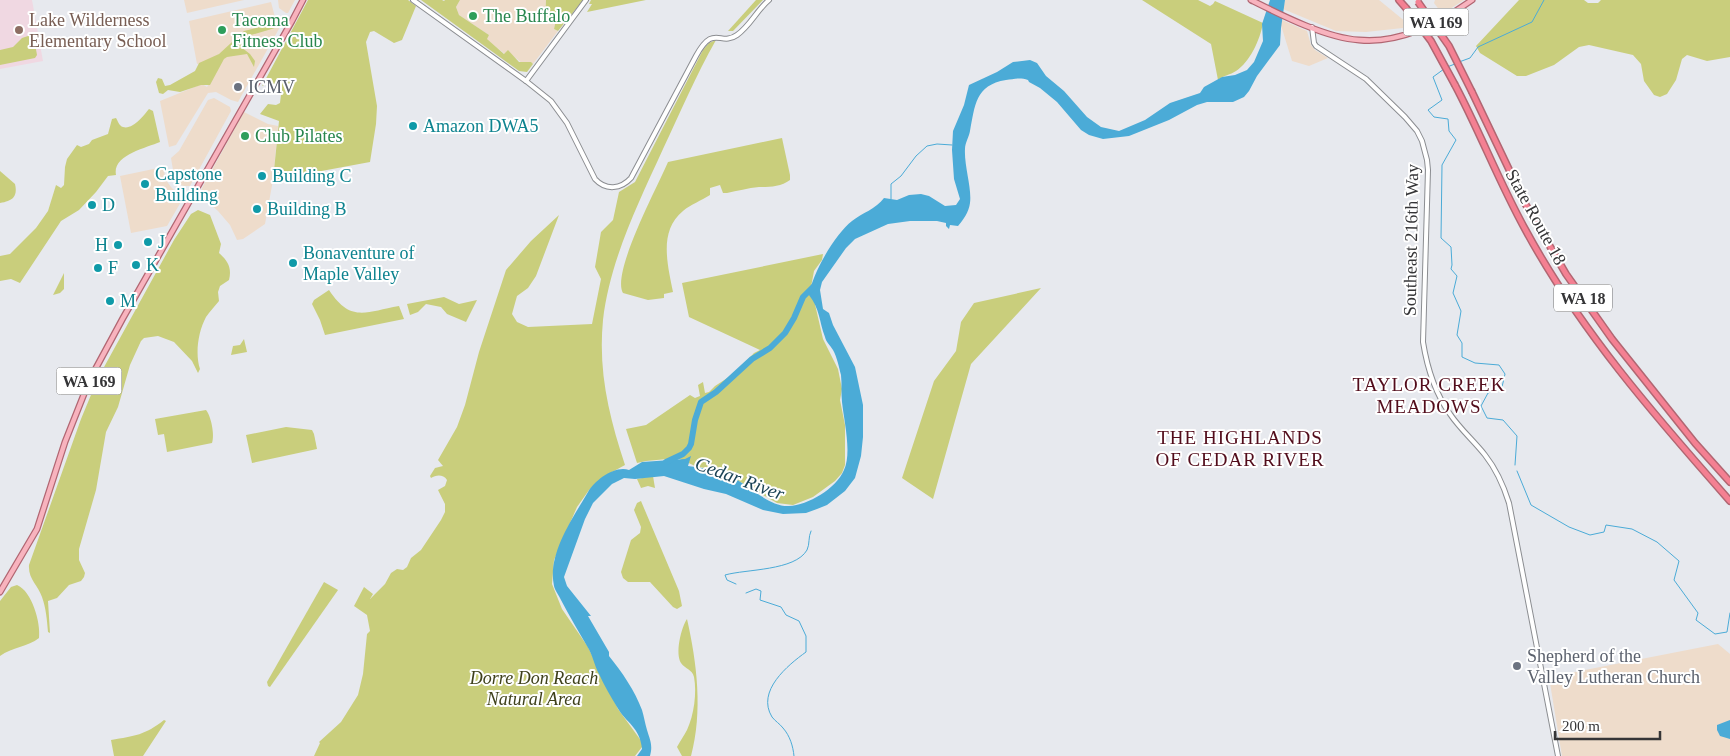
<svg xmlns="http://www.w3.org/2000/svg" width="1730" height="756" viewBox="0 0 1730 756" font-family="Georgia,serif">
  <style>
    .commercial { fill: #eedccb }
    .education { fill: #f0d8e2 }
    .green { fill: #c9ce7c }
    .water { fill: #4babd7 }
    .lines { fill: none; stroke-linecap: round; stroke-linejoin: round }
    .stream { stroke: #4babd7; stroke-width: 1 }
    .river { stroke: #4babd7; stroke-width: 6 }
    .tertiary-casing { stroke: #8b8d91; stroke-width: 6 }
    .primary-casing { stroke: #b16672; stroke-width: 7 }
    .motorway-casing { stroke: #b16672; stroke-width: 8 }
    .tertiary { stroke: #fff; stroke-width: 4 }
    .primary { stroke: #f8b3be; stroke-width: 4.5 }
    .motorway { stroke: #f48092; stroke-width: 5 }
    .motorway-bridge-casing { stroke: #b16672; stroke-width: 8; stroke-linecap: butt }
    .motorway-bridge { stroke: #f48092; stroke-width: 5 }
    .leisure-dot { fill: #2e9e5b; stroke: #fff; stroke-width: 2 }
    .education-dot { fill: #8d6e63; stroke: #fff; stroke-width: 2 }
    .worship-dot { fill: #6b7280; stroke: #fff; stroke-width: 2 }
    .culture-dot { fill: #0f9aa8; stroke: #fff; stroke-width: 2 }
    .labels { text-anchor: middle; stroke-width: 4; stroke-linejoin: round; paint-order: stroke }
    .shield { fill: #fff; stroke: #727273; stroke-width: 1 }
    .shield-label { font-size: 16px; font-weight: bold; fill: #353537 }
    .leisure-label { font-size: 18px; fill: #27864d; stroke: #fff; text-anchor: start }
    .education-label { font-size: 18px; fill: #785e54; stroke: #fff; text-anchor: start }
    .worship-label { font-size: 18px; fill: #5b616d; stroke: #fff; text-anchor: start }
    .culture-label { font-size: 18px; fill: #0d838f; stroke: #fff; text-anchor: start }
    .street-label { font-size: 18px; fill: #353537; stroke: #fff }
    .park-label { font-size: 18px; font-style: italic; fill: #3e401b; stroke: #fff }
    .neighbourhood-label { font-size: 19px; letter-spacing: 1px; fill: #520c1b; stroke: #fff }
    .water-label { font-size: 19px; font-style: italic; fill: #1a4356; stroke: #fff }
  </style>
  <rect width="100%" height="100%" fill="#e7e9ee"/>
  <g class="commercial">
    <path d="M 184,0 L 244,0 L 187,13 Z"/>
    <path d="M 278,0 L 295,0 L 288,13 L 286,13 L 279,8 Z"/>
    <path d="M 460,0 L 546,0 L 545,20 L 556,20 L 554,29 L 558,31 L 533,64 L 530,62 L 522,63 L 512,55 L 505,54 L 486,39 L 489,35 L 459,15 L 456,7 Z"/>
    <path d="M 1285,0 L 1379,0 L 1412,27 L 1366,32 L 1336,31 L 1283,9 Z"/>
    <path d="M 1435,0 L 1464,0 L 1450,9 L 1440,11 L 1434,3 Z"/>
    <path d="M 271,2 L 277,25 L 280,27 L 238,102 L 231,100 L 216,92 L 208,93 L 176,145 L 169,147 L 160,101 L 202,84 L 207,87 L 225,56 L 246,52 L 238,46 L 240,38 L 209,62 L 197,64 L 189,21 Z"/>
    <path d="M 1282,20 L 1307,31 L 1311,45 L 1315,50 L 1328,58 L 1309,66 L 1292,61 L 1280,22 Z"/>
    <path d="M 214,98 L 230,107 L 231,111 L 190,186 L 184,186 L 180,185 L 174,176 L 171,158 L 179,151 L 208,100 Z"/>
    <path d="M 244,112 L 268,124 L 278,126 L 273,180 L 265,224 L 243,239 L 237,240 L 230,225 L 218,211 L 200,195 L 202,188 Z"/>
    <path d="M 163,167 L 166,180 L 171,187 L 181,197 L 182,200 L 167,226 L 131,233 L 120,176 Z"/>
    <path d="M 1718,644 L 1730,654 L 1730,756 L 1562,756 L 1549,677 Z"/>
  </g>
  <path class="education" d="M 0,0 L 32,0 L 43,61 L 0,69 Z"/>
  <g class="green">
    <path d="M 308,0 L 408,0 L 416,6 L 402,40 L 394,43 L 374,31 L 370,32 L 366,42 L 377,106 L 376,124 L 370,162 L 273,180 L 279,121 L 260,114 L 268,104 L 276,105 L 280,103 L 282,86 L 268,83 L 262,86 Z"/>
    <path d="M 421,0 L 442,0 L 444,1 L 445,0 L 460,0 L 456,7 L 459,15 L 489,35 L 487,39 L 504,54 L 508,50 L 519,62 L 531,62 L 533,64 L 527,72 L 519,71 Z"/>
    <path d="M 546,0 L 583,0 L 558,31 L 554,29 L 556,20 L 545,21 Z"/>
    <path d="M 591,0 L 646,0 L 587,12 L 592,4 L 589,4 Z"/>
    <path d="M 756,0 L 763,0 L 733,31 L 728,31 Z"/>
    <path d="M 1142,0 L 1198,0 L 1210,6 L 1213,4 L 1215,1 L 1263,23 C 1260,40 1250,62 1236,71 C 1230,75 1224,75 1218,80 L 1211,44 Z"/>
    <path d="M 1519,0 L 1584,0 L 1588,3 L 1598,3 L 1601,0 L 1730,0 L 1730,57 L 1707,61 L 1687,55 L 1682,59 L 1676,80 L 1667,94 L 1660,97 L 1654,95 L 1644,81 L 1641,64 L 1633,55 L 1589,45 L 1579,47 L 1554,65 L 1526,76 L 1517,76 L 1480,53 L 1476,46 Z"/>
    <path d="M 273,24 L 275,28 L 251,35 L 241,43 L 241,47 L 250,54 L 255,61 L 254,67 L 247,54 L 227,57 L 224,59 L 210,85 L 201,85 L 180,92 L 168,90 L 163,94 L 159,93 L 156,82 L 158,78 L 162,79 L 165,86 L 170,85 L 195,71 L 199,63 L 219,54 L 244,31 Z"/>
    <path d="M 31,35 L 34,38 L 37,55 L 35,58 L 0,65 L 0,50 L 13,47 L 22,38 Z"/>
    <path d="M 716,40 C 696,75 680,113 663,149 C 638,204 610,260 603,320 C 598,372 609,416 625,465 L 603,477 L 589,490 L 577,507 L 554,560 L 552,584 L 562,609 L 588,647 L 618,709 L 642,742 L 642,747 L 635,756 L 314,756 L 320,743 L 319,742 L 341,722 L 358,695 L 363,674 L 367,634 L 370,631 L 367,615 L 354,606 L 364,587 L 373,594 L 370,599 L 385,584 L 391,573 L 397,569 L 403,570 L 407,567 L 411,558 L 421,550 L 441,520 L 445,512 L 445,504 L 438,490 L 445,486 L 447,480 C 443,474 436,475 431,478 L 430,476 L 435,468 L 443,466 L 438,460 L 457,427 L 465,405 L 479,352 L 506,270 L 531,241 L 559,215 L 536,276 L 528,288 L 517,296 L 512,314 L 517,322 L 528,327 L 592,324 L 601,279 L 595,267 L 601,232 L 613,220 L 619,192 L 635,182 L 703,50 L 709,43 Z"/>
    <path d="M 149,109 L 153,111 L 160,142 C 146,148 112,155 116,175 L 108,176 L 96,192 L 79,210 L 61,221 L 20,283 L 11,279 L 0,281 L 0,256 L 10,254 L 36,228 L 48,211 L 56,185 L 61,188 L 64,185 L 65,167 L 67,159 L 77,145 L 81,147 L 89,144 L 92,140 L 108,134 L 112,119 L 116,118 C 118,121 119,126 123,127 C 133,130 144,115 149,109 Z"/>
    <path d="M 782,138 L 790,175 L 790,180 C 781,187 769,187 759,187 C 748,188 737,191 727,193 L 723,193 L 720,185 L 710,188 L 710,195 C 701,201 691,204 683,211 C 658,231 668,266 673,292 L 664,294 L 664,298 L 648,300 L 623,293 C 611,273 658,186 668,162 Z"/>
    <path d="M 0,171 L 15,184 C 18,197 12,201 0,203 Z"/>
    <path d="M 198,210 L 210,215 L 221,244 L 219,253 C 228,261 232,268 229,280 L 220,286 L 218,292 L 219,301 C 215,306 210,311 206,317 C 198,332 195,354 200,369 L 198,373 L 192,361 L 174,342 L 158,336 L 144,338 L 141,341 L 130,365 L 118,407 L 106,432 L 96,490 L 79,549 L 79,560 L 85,573 L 84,577 L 81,581 L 69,585 L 57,598 L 48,601 L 50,633 L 48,632 C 47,620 46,608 42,597 C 38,585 28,579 29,565 L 81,419 L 98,378 L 174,240 L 191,214 Z"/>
    <path d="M 823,254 L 822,260 L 814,271 L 811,287 L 823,339 L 838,369 L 842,389 L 840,400 L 845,425 L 845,465 L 842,473 L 835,481 L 813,497 L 793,505 L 777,503 L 723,472 L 695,466 L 678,458 L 646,461 L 637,463 L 626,429 L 646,425 L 690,395 L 695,398 L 700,396 L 698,385 L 703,382 L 705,393 L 709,392 L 715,386 L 735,373 L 754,353 L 760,350 L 689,317 L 682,283 Z"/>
    <path d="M 64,273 L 64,289 L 60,293 L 53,295 Z"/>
    <path d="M 1041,288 L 971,364 L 933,499 L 902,478 L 934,381 L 956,351 L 961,322 L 974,303 Z"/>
    <path d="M 329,290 C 351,323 365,312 399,306 L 404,319 L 325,335 L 320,320 L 312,304 L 314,300 Z"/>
    <path d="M 444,297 L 459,304 L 477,300 L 466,322 L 447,314 L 441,307 L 426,304 L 418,312 L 410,315 L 407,304 Z"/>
    <path d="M 244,339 L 247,352 L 231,355 L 233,346 L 240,345 Z"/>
    <path d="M 206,410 C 211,416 215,435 212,443 L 167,452 L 164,434 L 158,435 L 155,419 Z"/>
    <path d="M 286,427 L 312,430 L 314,434 L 317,449 L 252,463 L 246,435 Z"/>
    <path d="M 653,476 L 655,488 L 648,486 L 641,488 L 637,479 Z"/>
    <path d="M 641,501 L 679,591 L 682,606 L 677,609 L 673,607 L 650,582 L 628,582 L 623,578 L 621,572 L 631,540 L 640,533 L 641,527 L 634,510 L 637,503 Z"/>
    <path d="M 324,582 L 338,590 L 270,687 L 268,686 L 267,682 Z"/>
    <path d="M 17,585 C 32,591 41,623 39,638 C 28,647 12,647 0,656 L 0,601 L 11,587 Z"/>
    <path d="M 687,619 C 697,663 703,712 691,756 L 682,756 L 677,747 C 680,741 684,736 687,730 C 694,715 697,693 694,677 C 692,669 685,669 681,663 C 675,653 681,628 687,619 Z"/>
    <path d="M 164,720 L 166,721 L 143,756 L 114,756 L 111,740 C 135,736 145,735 164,720 Z"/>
  </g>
  <g class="water">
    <path d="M 1270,0 L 1285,0 L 1281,28 L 1280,45 L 1257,76 L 1249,91 L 1244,97 L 1233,102 L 1207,102 L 1197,105 L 1169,120 L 1129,136 L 1103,139 L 1089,135 L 1081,130 L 1057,102 L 1040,88 L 1029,82 L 1028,80 C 1020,77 1014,79 1006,80 C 975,85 975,106 970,131 C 969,137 965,143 965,149 C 964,166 972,188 970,203 C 969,212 963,220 958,226 L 950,225 L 949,229 L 946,226 L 946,223 L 937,221 L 910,221 L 888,224 L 855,239 L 846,248 L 822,282 L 820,290 L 823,309 L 829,313 L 833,325 L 855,367 L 863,405 L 863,437 L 861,456 L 855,478 L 845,491 L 827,505 L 817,509 L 806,513 L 783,514 L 763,510 L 726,494 L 704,489 L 664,476 L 635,479 L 624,478 L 612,484 L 593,503 L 585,519 L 564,577 L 567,586 L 591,616 L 588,616 L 609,652 L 609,656 C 622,672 635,691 642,710 C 644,717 645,723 647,730 C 650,740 653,745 650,756 L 637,756 L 642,749 C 640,727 626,723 617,707 C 611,697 604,685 599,674 C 594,665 593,655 587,646 C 578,631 569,615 561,600 C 559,595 555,591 554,586 C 547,554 573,518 588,492 C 595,480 615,465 629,470 L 642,462 L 685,459 L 691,456 L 688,466 C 702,468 715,469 728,475 C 747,483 768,507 789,506 C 808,505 836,489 844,470 C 852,453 844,421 842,402 C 841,393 842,384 841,375 C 839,367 837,357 833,350 C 830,345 826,342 825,337 C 819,321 820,309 809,295 C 812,274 835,234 852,221 C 862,213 876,209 884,198 L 897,200 L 909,195 L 921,194 L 929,196 L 945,206 L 956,205 L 960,199 L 954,179 L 952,150 L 953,131 L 964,105 L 969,85 L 997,72 L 1013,62 L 1030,60 L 1037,63 L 1046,76 L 1064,91 L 1087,117 L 1101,127 L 1119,131 L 1145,120 L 1170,103 L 1200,93 L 1204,87 L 1222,77 L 1235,75 L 1247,70 L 1254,62 L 1263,41 L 1262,24 Z"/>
    <path d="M 1730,720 L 1730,739 L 1720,736 L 1717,730 L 1717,725 Z"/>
  </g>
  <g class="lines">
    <g class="stream">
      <path d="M 1459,62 L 1470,58 L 1478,47 L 1532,22 L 1544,0"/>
      <path d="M 1447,67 L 1455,64"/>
      <path d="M 1444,69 L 1433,77 L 1442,100 L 1428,110 L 1434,117 L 1448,119 L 1449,131 L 1456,140 L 1442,165 L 1441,238 L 1451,247 L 1452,265 L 1451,269 L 1457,276 L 1453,293 L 1461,311 L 1457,335 L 1462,343 L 1462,357 L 1475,363 L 1499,365 L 1505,374 L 1502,387 L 1488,393 L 1481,406 L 1487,418 L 1503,420 L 1517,436 L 1515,465"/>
      <path d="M 891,199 L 891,184 L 901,176 L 916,156 L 927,146 L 937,144 L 952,145"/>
      <path d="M 1517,471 L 1531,505 L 1569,527 L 1590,535 L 1604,532 L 1606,525 L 1632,529 L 1657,542 L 1679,561 L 1674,580 L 1698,613 L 1696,620 L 1715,634 L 1727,632 L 1730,613"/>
      <path d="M 736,584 L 727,580 L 725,575 C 746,569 795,571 807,550 C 810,544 808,537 811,531"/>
      <path d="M 746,593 L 756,589 L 761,591 L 760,600 L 781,607 L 786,615 L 799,621 L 806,636 L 806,652 C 788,665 756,691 772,717 C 775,721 780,724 783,728 C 790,736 793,746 794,756"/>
    </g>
    <path class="river" d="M 666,462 L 683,454 L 689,448 L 691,444 L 695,420 L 701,402 L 716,392 L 752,359 L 770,348 L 785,333 L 794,318 L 803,297 L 815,285"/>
    <g class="tertiary-casing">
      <g id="tertiary">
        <path d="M 413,0 L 526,81 L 551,101 L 567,123 L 595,179 C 606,191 621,189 631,178 L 696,56 C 714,23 720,47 737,35 C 750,26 757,10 769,0"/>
        <path d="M 1312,27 L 1314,43 L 1316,46 L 1366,79 L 1405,117 L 1417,131 L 1422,141 L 1427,160 L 1428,170 L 1423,342 C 1427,367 1435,393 1450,414 C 1460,429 1474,441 1485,455 C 1496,469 1504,487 1509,503 L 1558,756"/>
        <path d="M 526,81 L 586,0"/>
      </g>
    </g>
    <g class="primary-casing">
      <g id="primary">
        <path d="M 1251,0 C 1281,15 1326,38 1359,40 C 1399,44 1440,23 1472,0"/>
        <path d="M 0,592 L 37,529 L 65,442 L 90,379 L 123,318 L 292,21 L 303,0"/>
      </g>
    </g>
    <g class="motorway-casing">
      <g id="motorway">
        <path d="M 1399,0 L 1406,8"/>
        <path d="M 1455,85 C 1480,132 1499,182 1525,229 C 1579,329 1655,416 1730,501"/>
        <path d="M 1472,92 L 1526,205 L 1566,274 L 1612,339 L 1695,443 L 1730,482"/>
      </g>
    </g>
    <use href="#tertiary" class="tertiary"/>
    <use href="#primary" class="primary"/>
    <use href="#motorway" class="motorway"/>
    <g class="motorway-bridge-casing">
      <g id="motorway-bridge">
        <path d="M 1418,2 L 1449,46 L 1472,92"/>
        <path d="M 1406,8 L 1431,41 L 1455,85"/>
      </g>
    </g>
    <use href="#motorway-bridge" class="motorway-bridge"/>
  </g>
  <g class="leisure-dot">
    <circle cx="473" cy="16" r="5"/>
    <circle cx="222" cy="30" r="5"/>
    <circle cx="245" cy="136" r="5"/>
  </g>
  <circle class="education-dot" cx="19" cy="30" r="5"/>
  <g class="worship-dot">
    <circle cx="238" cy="87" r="5"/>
    <circle cx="1517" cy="666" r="5"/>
  </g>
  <g class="culture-dot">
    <circle cx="413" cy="126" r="5"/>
    <circle cx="262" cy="176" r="5"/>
    <circle cx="145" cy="184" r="5"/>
    <circle cx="92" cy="205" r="5"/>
    <circle cx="257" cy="209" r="5"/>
    <circle cx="148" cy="242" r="5"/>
    <circle cx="118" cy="245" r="5"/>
    <circle cx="293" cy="263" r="5"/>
    <circle cx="136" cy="265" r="5"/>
    <circle cx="98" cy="268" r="5"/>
    <circle cx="110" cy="301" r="5"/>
  </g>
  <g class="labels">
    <g class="shield">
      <rect x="1403.5" y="8.5" width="65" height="27" rx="4"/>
      <rect x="1554" y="284.5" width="58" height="27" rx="4"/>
      <rect x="56.5" y="367.5" width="65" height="27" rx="4"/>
    </g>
    <g class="shield-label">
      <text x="1436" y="28">WA 169</text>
      <text x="1583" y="304">WA 18</text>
      <text x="89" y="387">WA 169</text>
    </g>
    <g class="leisure-label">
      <text x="483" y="22">The Buffalo</text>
      <text x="232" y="26">Tacoma<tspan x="232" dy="21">Fitness Club</tspan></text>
      <text x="255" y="142">Club Pilates</text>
    </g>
    <g class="education-label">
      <text x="29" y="26">Lake Wilderness<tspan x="29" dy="21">Elementary School</tspan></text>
    </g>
    <g class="worship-label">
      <text x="248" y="93">ICMV</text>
      <text x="1527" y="662">Shepherd of the<tspan x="1527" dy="21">Valley Lutheran Church</tspan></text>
    </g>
    <g class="culture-label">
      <text x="423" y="132">Amazon DWA5</text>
      <text x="155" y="180">Capstone<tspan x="155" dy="21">Building</tspan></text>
      <text x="272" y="182">Building C</text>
      <text x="102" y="211">D</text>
      <text x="267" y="215">Building B</text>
      <text x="158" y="248">J</text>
      <text x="108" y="251" text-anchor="end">H</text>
      <text x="303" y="259">Bonaventure of<tspan x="303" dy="21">Maple Valley</tspan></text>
      <text x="146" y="271">K</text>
      <text x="108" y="274">F</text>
      <text x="120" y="307">M</text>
    </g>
    <g class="street-label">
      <text transform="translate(1536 217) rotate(61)" y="6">State Route 18</text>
      <text transform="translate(1411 240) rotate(-89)" y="6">Southeast 216th Way</text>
    </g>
    <g class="park-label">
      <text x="534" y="684">Dorre Don Reach<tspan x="534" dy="21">Natural Area</tspan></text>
    </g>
    <g class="neighbourhood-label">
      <text x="1429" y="391">TAYLOR CREEK<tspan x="1429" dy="22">MEADOWS</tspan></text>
      <text x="1240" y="444">THE HIGHLANDS<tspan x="1240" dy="22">OF CEDAR RIVER</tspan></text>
    </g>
    <g class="water-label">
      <text transform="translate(740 478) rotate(20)" y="7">Cedar River</text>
    </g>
  </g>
  <path d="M1555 731v8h105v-8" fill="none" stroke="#353537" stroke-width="2.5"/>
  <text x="1562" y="731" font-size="15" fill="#353537" stroke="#ffffff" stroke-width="4" paint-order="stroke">200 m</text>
</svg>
